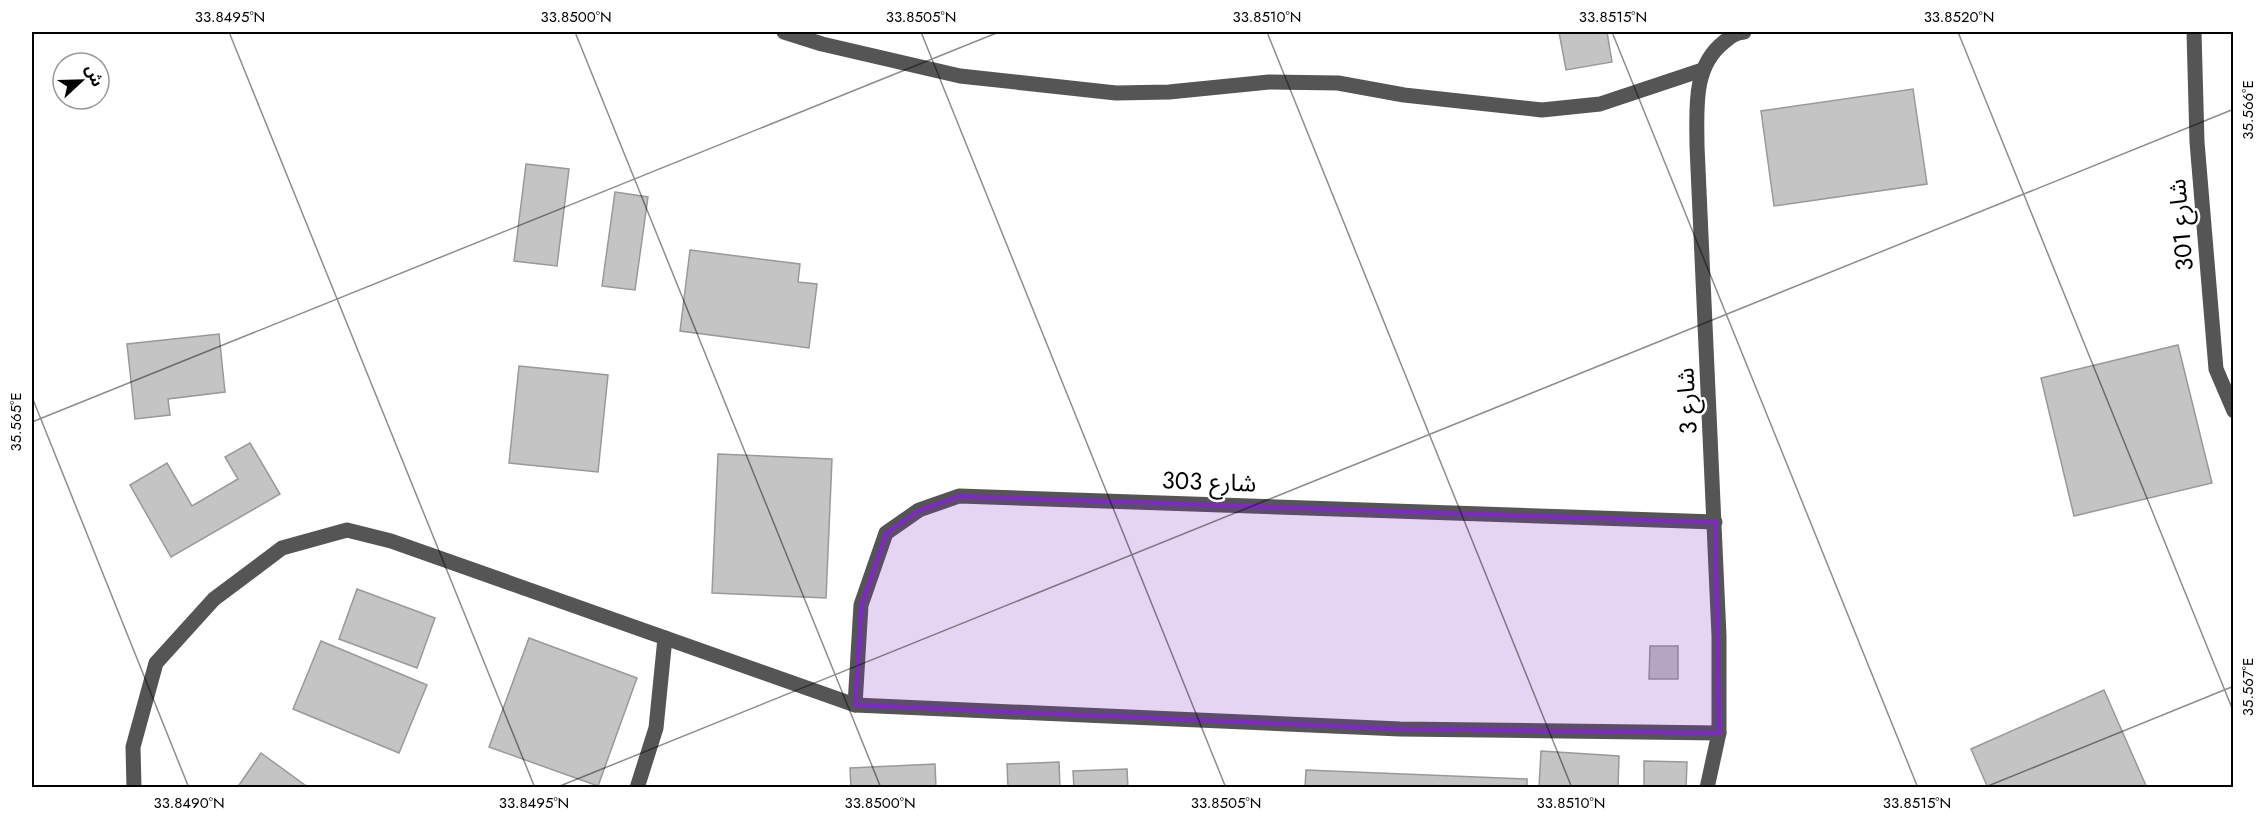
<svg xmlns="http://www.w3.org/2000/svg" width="2265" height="819" viewBox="0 0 2265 819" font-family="Jost,'Noto Sans Arabic',sans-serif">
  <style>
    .building { fill: #c4c4c4; stroke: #999; stroke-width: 1.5 }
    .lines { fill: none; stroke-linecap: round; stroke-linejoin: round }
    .minor { stroke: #555; stroke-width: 15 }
    .marked { fill: #7b2cbf; fill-opacity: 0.2; stroke: #7b2cbf; stroke-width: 4.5; stroke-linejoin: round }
    .ticks { fill: none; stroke: #000; stroke-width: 1.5; stroke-opacity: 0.45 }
    .labels { text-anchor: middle; stroke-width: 5; stroke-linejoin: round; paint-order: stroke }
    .street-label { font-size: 24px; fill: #000; stroke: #fff }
    .neatline { fill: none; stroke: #000; stroke-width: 2 }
    .ticks-label { font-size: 15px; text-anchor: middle; fill: #000 }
  </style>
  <rect width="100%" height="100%" fill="#fff"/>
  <g class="building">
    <path d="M 1559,32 L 1607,32 L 1612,62 L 1566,70 Z"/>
    <path d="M 1913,89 L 1927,184 L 1774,206 L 1761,111 Z"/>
    <path d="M 526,164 L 569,169 L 557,266 L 514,261 Z"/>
    <path d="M 615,192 L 648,197 L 635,290 L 602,286 Z"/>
    <path d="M 690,250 L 800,264 L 798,282 L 817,284 L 809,348 L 680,331 Z"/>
    <path d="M 219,334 L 225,392 L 168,399 L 170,415 L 135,419 L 127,344 Z"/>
    <path d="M 2178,345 L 2212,483 L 2074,516 L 2041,378 Z"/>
    <path d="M 519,366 L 608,375 L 598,472 L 509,463 Z"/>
    <path d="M 250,443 L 280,494 L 171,557 L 130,485 L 167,463 L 192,506 L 238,479 L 225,457 Z"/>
    <path d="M 718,454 L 832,459 L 826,598 L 712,593 Z"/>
    <path d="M 357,589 L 435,618 L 417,668 L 339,639 Z"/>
    <path d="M 529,638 L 637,678 L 598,786 L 489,747 Z"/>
    <path d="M 321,641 L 427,685 L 399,753 L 293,709 Z"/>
    <path d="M 1650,646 L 1678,646 L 1678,679 L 1649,679 Z"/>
    <path d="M 2104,690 L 2147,788 L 1988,788 L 1971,749 Z"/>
    <path d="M 1541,751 L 1619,756 L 1618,788 L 1539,788 Z"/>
    <path d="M 261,753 L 309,788 L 237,788 Z"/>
    <path d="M 1644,761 L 1687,762 L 1686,788 L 1644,788 Z"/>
    <path d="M 1059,762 L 1060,788 L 1008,788 L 1007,764 Z"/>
    <path d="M 935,764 L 936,788 L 851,788 L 850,768 Z"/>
    <path d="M 1127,769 L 1128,788 L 1074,788 L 1073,771 Z"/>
    <path d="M 1306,770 L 1527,779 L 1527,788 L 1305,788 Z"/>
  </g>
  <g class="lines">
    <g class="minor">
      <path d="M 784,32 L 822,44 L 960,76 L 1116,93 L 1169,92 L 1269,82 L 1338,83 L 1404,95 L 1542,110 L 1600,104 L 1702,70"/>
      <path d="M 2194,32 L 2197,142 L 2216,369 L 2234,411"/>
      <path d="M 855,705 L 861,605 L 886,533 L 919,510 L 959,496 L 1715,522"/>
      <path d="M 134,788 L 133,747 L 156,663 L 214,599 L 282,548 L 347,530 L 391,541 L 855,705 L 1400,729 L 1719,733"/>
      <path d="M 637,788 L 656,728 L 665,638"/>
      <path d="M 1707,788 L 1719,733 L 1719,636 L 1697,146 C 1697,110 1692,67 1724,42 C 1731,36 1735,33 1744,32"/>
    </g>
  </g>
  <path class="marked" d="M 959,496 L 1715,522 L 1719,733 L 1400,729 L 855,705 L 861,605 L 886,533 L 919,510 Z"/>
  <path class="ticks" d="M 229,32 L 535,788M 575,32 L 881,788M 921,32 L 1226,788M 1267,32 L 1572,788M 1612,32 L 1918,788M 1958,32 L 2234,713M 32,397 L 189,788M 32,422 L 999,32M 555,788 L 2234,109M 1983,788 L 2234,686"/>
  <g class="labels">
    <g class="street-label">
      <text transform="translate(2181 225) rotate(-95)" y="8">شارع 301</text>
      <text transform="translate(1687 401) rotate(-93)" y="8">شارع 3</text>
      <text transform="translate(1209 482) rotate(2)" y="8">شارع 303</text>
    </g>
  </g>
  <rect width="2265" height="819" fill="none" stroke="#ffffff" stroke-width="66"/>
  <g transform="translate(81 81) rotate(68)"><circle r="28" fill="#ffffff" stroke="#999999" stroke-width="1.5"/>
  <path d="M0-4.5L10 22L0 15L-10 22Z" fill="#000000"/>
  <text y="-9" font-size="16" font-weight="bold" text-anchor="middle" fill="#000000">ش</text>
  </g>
  <rect x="33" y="33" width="2199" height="753" class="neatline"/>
  <g class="ticks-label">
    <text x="230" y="22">33.8495°N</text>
    <text x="576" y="22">33.8500°N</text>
    <text x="921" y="22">33.8505°N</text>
    <text x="1267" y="22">33.8510°N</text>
    <text x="1613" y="22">33.8515°N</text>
    <text x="1959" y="22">33.8520°N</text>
    <text transform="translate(2248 110) rotate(-90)" y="5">35.566°E</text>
    <text transform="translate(16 422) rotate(-90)" y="5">35.565°E</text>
    <text transform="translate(2248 687) rotate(-90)" y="5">35.567°E</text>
    <text x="189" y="808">33.8490°N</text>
    <text x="534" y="808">33.8495°N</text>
    <text x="880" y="808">33.8500°N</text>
    <text x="1226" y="808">33.8505°N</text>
    <text x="1571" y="808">33.8510°N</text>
    <text x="1917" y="808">33.8515°N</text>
  </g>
</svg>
